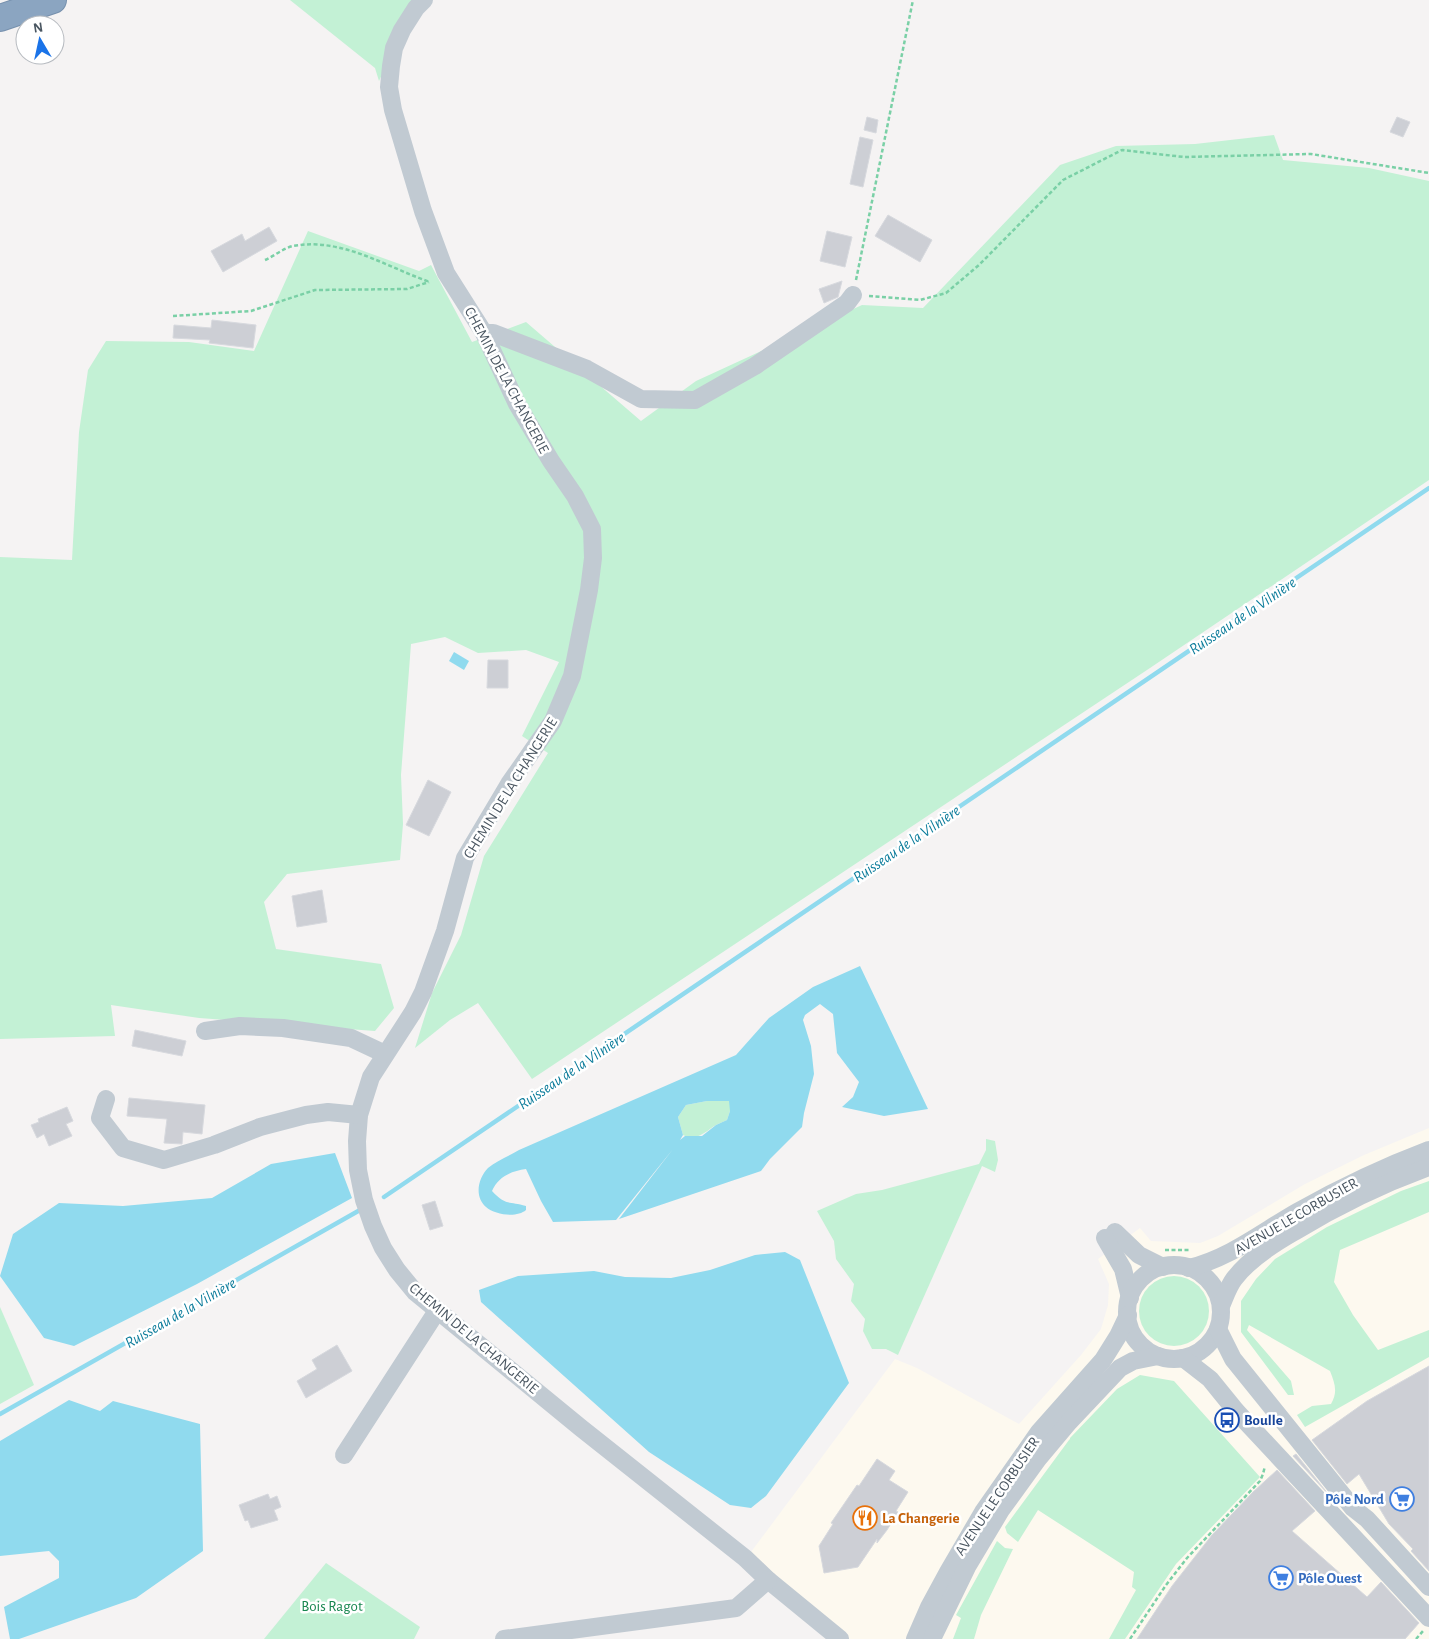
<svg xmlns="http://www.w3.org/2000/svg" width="1429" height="1639" viewBox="0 0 1429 1639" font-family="'Alegreya Sans',sans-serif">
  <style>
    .commercial { fill: #fdf9ef }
    .green { fill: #c3f1d5 }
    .water { fill: #90daee; fill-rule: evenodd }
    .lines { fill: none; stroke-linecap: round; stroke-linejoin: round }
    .stream { stroke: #90daee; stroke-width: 4.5 }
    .building { fill: #cdcfd5; stroke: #d7d9de }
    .highway-casing { stroke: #7690ad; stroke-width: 28 }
    .path { stroke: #7ad0a6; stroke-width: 2.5; stroke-dasharray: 4 2.5; stroke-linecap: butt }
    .minor { stroke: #c1cad2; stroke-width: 18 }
    .highway { stroke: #8ba5c1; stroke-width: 26 }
    .labels { text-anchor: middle; stroke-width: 5; stroke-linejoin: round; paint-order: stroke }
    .street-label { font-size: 15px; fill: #4a5661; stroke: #fff }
    .transit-label { font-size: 15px; font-weight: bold; fill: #164399; stroke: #fff; text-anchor: start }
    .shop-label { font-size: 15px; font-weight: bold; fill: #366cbe; stroke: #fff; text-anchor: end }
    .food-label { font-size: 15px; font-weight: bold; fill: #c56008; stroke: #fff; text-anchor: start }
    .park-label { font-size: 15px; fill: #17864f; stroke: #fff }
    .water-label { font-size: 16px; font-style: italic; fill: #0c7c9b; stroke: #fff }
  </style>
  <rect width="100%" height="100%" fill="#f5f3f3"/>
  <path class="commercial" d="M 1429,1128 L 1429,1639 L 840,1639 L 751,1552 L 895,1359 L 917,1368 L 1019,1424 L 1081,1355 L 1101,1329 L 1108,1305 L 1109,1284 L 1098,1259 L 1140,1228 L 1151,1241 L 1200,1243 L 1218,1236 L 1305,1184 L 1364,1155 Z"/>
  <g class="green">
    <path d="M 290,0 L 417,0 L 379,81 L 375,68 Z"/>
    <path d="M 1274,135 L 1283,160 L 1369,168 L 1429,181 L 1429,480 L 1150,668 L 532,1079 L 478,1003 L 450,1020 L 415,1048 L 432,993 L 461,935 L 484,856 L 548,753 L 522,736 L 559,662 L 526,650 L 478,653 L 445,637 L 411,644 L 401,775 L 403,824 L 400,860 L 287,874 L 264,902 L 276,949 L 381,964 L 394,1008 L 375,1031 L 199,1018 L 111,1005 L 115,1036 L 0,1039 L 0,557 L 72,560 L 79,432 L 88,370 L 106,341 L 189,342 L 254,351 L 308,231 L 419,271 L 431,265 L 472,342 L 526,322 L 641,421 L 696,381 L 862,305 L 923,308 L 1060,165 L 1116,146 L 1195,144 Z"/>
    <path d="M 707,1101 L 730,1101 L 730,1111 L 727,1120 C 724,1122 719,1123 716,1125 C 706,1131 697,1142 683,1135 L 678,1117 L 686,1105 Z"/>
    <path d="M 986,1139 L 995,1141 L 998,1160 L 995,1172 L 982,1166 L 898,1355 L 886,1349 L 872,1349 L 863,1331 L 865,1319 L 851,1301 L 854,1284 L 836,1259 L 834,1241 L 817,1211 L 856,1194 L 882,1190 L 979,1164 L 986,1150 Z"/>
    <path d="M 1429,1181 L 1429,1212 L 1340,1250 L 1334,1282 L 1353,1315 L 1378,1350 L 1429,1330 L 1429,1357 L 1305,1427 L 1297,1415 L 1312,1406 L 1331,1404 C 1338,1392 1335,1384 1330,1371 L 1249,1325 L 1247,1330 L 1291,1381 L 1294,1395 L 1288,1395 L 1241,1332 L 1241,1301 L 1256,1279 L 1275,1259 L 1327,1227 L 1401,1191 Z"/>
    <circle cx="1174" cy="1311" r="35"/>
    <path d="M 0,1307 L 34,1385 L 0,1404 Z"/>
    <path d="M 1140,1375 L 1174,1381 L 1260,1477 L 1176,1564 L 1125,1639 L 1109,1639 L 1136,1590 L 1132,1587 L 1134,1572 L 1038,1510 L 1018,1542 L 1007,1533 L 1005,1527 L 1069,1440 L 1070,1439 L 1070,1438 L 1117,1389 Z"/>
    <path d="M 997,1541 L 1005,1548 L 1013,1549 L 981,1615 L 974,1639 L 953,1639 L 961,1618 L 956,1615 Z"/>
    <path d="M 326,1563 L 420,1627 L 414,1639 L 264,1639 Z"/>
  </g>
  <g class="water">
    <path d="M 454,652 L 469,661 L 464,670 L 449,661 Z"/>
    <path d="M 860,966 L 928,1109 L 884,1116 L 842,1107 L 853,1097 L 859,1082 L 837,1053 L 833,1014 L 820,1004 L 805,1015 L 803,1020 L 811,1046 L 814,1074 L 804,1113 L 802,1127 L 770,1159 L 761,1171 L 619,1219 L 673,1149 L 616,1220 L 553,1222 L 541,1201 L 526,1169 C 511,1171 498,1177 492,1191 C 506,1206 509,1201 526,1206 L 526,1210 C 517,1218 495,1215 486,1207 C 474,1197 478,1178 488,1168 C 496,1161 509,1156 519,1150 L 736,1055 L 769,1018 L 813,987 ZM 707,1101 L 729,1101 L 730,1111 L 727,1120 L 716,1125 L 702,1136 L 685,1136 L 680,1140 L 683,1135 L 678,1117 L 686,1105 Z"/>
    <path d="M 335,1153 L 352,1198 L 197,1284 L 74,1346 L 44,1338 L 0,1276 L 13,1234 L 59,1203 L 123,1206 L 212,1198 L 271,1164 Z"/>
    <path d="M 785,1252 L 800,1260 L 849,1383 L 766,1496 L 751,1508 L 730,1505 L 649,1452 L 481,1302 L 479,1290 L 518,1276 L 594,1271 L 625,1277 L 671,1278 L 710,1270 L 755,1255 Z"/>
    <path d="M 69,1400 L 100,1411 L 113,1401 L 200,1424 L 203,1551 L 136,1598 L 19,1639 L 10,1639 L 4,1607 L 59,1578 L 59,1561 L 49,1551 L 0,1556 L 0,1441 Z"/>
  </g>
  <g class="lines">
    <g class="stream">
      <path d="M 384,1197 L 1429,488"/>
      <path d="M 0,1414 L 360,1210"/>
    </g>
  </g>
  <g class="building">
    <path d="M 867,117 L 878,120 L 876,133 L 864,130 Z"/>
    <path d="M 1397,117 L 1410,122 L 1403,137 L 1390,132 Z"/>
    <path d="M 860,137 L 873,140 L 863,187 L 850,184 Z"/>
    <path d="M 888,215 L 932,240 L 920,262 L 875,236 Z"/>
    <path d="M 269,227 L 277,241 L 223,272 L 211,251 L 242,234 L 245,241 Z"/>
    <path d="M 827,231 L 852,237 L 845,267 L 820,261 Z"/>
    <path d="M 842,281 L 838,297 L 824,303 L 819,289 Z"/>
    <path d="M 212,320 L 256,325 L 253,348 L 209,343 L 210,340 L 173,338 L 174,325 L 211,328 Z"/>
    <path d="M 488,660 L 508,660 L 508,688 L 487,688 Z"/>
    <path d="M 428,780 L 451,792 L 429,836 L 406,825 Z"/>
    <path d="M 322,890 L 327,922 L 297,927 L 292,896 Z"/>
    <path d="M 135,1030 L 186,1041 L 182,1056 L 132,1046 Z"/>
    <path d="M 129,1098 L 205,1105 L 202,1134 L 183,1132 L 182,1144 L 164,1143 L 167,1119 L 127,1116 Z"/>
    <path d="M 67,1107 L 73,1121 L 66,1124 L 72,1136 L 49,1146 L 44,1134 L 37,1138 L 31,1125 L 39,1122 L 38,1119 Z"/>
    <path d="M 435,1201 L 443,1226 L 430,1230 L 422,1205 Z"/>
    <path d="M 337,1345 L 352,1371 L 306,1398 L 297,1381 L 317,1369 L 312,1360 Z"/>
    <path d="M 1429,1366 L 1429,1571 L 1411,1551 L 1413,1549 L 1389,1524 L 1359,1474 L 1347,1484 L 1312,1440 L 1367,1401 Z"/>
    <path d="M 1296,1454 L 1329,1495 L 1293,1456 Z"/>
    <path d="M 877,1459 L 895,1471 L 889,1480 L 908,1492 L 896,1511 L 898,1512 L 887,1530 L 877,1543 L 877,1539 L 858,1567 L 824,1573 L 819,1546 L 833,1524 L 831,1523 L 857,1485 L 859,1486 Z"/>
    <path d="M 1277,1470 L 1315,1511 L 1292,1531 L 1367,1597 L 1381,1582 L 1419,1623 L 1405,1639 L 1137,1639 L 1172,1586 L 1212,1535 L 1253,1492 Z"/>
    <path d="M 268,1494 L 270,1499 L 277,1496 L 281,1507 L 274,1510 L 278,1520 L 251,1528 L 248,1520 L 245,1521 L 239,1505 Z"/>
  </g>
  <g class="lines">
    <g class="highway-casing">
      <path id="highway" d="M 0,18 L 53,0"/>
    </g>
    <g class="path">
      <path d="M 265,260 C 274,256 284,248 293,246 C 342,237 386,267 430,282"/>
      <path d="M 856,280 L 913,0"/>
      <path d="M 869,296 L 920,300 L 946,293 L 979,265 L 1063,180 L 1122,150 L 1184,157 L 1311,154 L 1429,173"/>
      <path d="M 173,316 L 251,311 L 315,290 L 407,289 L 429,282"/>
      <path d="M 1165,1250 L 1190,1250"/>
      <path d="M 1130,1639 L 1166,1585 L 1187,1558 L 1260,1481 L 1263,1474 L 1265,1466"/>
      <path d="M 1416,1639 L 1423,1631"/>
    </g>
    <g class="minor">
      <path d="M 424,0 L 416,8 L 402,30 L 394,48 L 391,66 L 389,87 L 393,110 L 423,211 L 446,273 L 484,333 L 517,404 L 551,461 L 575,496 L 592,529 L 593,558 L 589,590 L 572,676 L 553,721 L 509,784 L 465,858 L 445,931 L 423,992 L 413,1012 L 371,1077 L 359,1115 L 357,1141 L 358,1170 L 364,1200 L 373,1226 L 383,1248 L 397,1270 L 415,1292 L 581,1428 L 745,1558 L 768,1580 L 840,1639"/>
      <path d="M 484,333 L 493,333 L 587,369 L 641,399 L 695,400 L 755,366 L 847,303 L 853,295"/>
      <path d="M 205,1031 L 240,1026 L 283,1028 L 351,1038 L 385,1054"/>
      <path d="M 106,1099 L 100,1118 L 123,1148 L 164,1160 L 214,1145 L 260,1127 L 306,1115 L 328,1112 L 359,1115"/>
      <path d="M 1115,1232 L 1139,1255 L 1163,1267"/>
      <path d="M 1105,1238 L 1123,1269 L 1130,1298"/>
      <circle cx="1174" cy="1312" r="47"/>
      <path d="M 1189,1268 C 1230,1258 1262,1232 1297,1212 C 1340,1188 1384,1167 1429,1150"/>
      <path d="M 1221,1306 C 1225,1297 1228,1287 1234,1279 C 1249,1259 1273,1244 1294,1232 C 1337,1206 1382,1184 1429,1167"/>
      <path d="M 1218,1329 L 1233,1359 L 1353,1508 L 1367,1519 L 1429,1587"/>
      <path d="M 1183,1358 L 1210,1379 L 1236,1411 L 1429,1618"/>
      <path d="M 344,1455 L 437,1311"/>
      <path d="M 504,1639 L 736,1608 L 768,1580"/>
      <path d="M 915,1639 L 929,1607 L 948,1572 L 983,1512 L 1039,1432 L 1103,1360 L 1118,1336 L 1128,1315"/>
      <path d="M 932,1639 L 967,1567 L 1001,1510 L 1038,1459 L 1069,1422 L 1120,1368 L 1133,1361 L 1158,1356"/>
    </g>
    <use href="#highway" class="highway"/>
  </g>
  <defs>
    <g id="bus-ring" transform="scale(1.25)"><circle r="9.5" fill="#fff" stroke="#1a4fb4" stroke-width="1.5"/><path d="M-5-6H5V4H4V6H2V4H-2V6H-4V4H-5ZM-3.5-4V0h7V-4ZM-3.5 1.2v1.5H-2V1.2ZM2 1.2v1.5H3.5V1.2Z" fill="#1a4fb4"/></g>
    <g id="supermarket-ring" transform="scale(1.25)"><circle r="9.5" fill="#fff" stroke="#3f7fe0" stroke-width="1.5"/><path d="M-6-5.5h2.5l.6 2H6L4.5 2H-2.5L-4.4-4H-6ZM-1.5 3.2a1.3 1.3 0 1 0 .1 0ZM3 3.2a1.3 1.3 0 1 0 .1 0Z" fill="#3f7fe0"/></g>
    <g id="restaurant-ring" transform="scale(1.25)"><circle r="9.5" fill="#fff" stroke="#e8710a" stroke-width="1.5"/><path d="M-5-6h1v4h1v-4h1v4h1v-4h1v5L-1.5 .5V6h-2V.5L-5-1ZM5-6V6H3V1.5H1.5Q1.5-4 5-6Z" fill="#e8710a"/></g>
  </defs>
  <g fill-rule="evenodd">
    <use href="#bus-ring" x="1227" y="1420"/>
    <use href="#supermarket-ring" x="1402" y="1499"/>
    <use href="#restaurant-ring" x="865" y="1518"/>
    <use href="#supermarket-ring" x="1281" y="1578"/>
  </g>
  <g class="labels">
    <g class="street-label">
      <text transform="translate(507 380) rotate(62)" y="5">CHEMIN DE LA CHANGERIE</text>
      <text transform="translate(510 788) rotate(-58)" y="5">CHEMIN DE LA CHANGERIE</text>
      <text transform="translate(1296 1216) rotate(-30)" y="5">AVENUE LE CORBUSIER</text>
      <text transform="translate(474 1338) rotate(40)" y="5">CHEMIN DE LA CHANGERIE</text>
      <text transform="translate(997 1496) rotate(-56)" y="5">AVENUE LE CORBUSIER</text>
    </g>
    <g class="transit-label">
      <text x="1244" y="1425">Boulle</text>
    </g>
    <g class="shop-label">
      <text x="1384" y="1504">Pôle Nord</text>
      <text x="1298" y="1583" text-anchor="start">Pôle Ouest</text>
    </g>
    <g class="food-label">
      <text x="882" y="1523">La Changerie</text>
    </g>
    <g class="park-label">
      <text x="332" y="1611">Bois Ragot</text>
    </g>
    <g class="water-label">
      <text transform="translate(1242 615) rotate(-34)" y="6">Ruisseau de la Vilnière</text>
      <text transform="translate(906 843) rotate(-34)" y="6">Ruisseau de la Vilnière</text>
      <text transform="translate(571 1070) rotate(-34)" y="6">Ruisseau de la Vilnière</text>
      <text transform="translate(180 1312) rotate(-30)" y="6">Ruisseau de la Vilnière</text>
    </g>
  </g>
  <g transform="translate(40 40) rotate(351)"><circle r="24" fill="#ffffff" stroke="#b7bbc0"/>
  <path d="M0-4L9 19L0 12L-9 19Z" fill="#1a73e8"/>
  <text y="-8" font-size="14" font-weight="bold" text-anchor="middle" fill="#4a5661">N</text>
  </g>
</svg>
